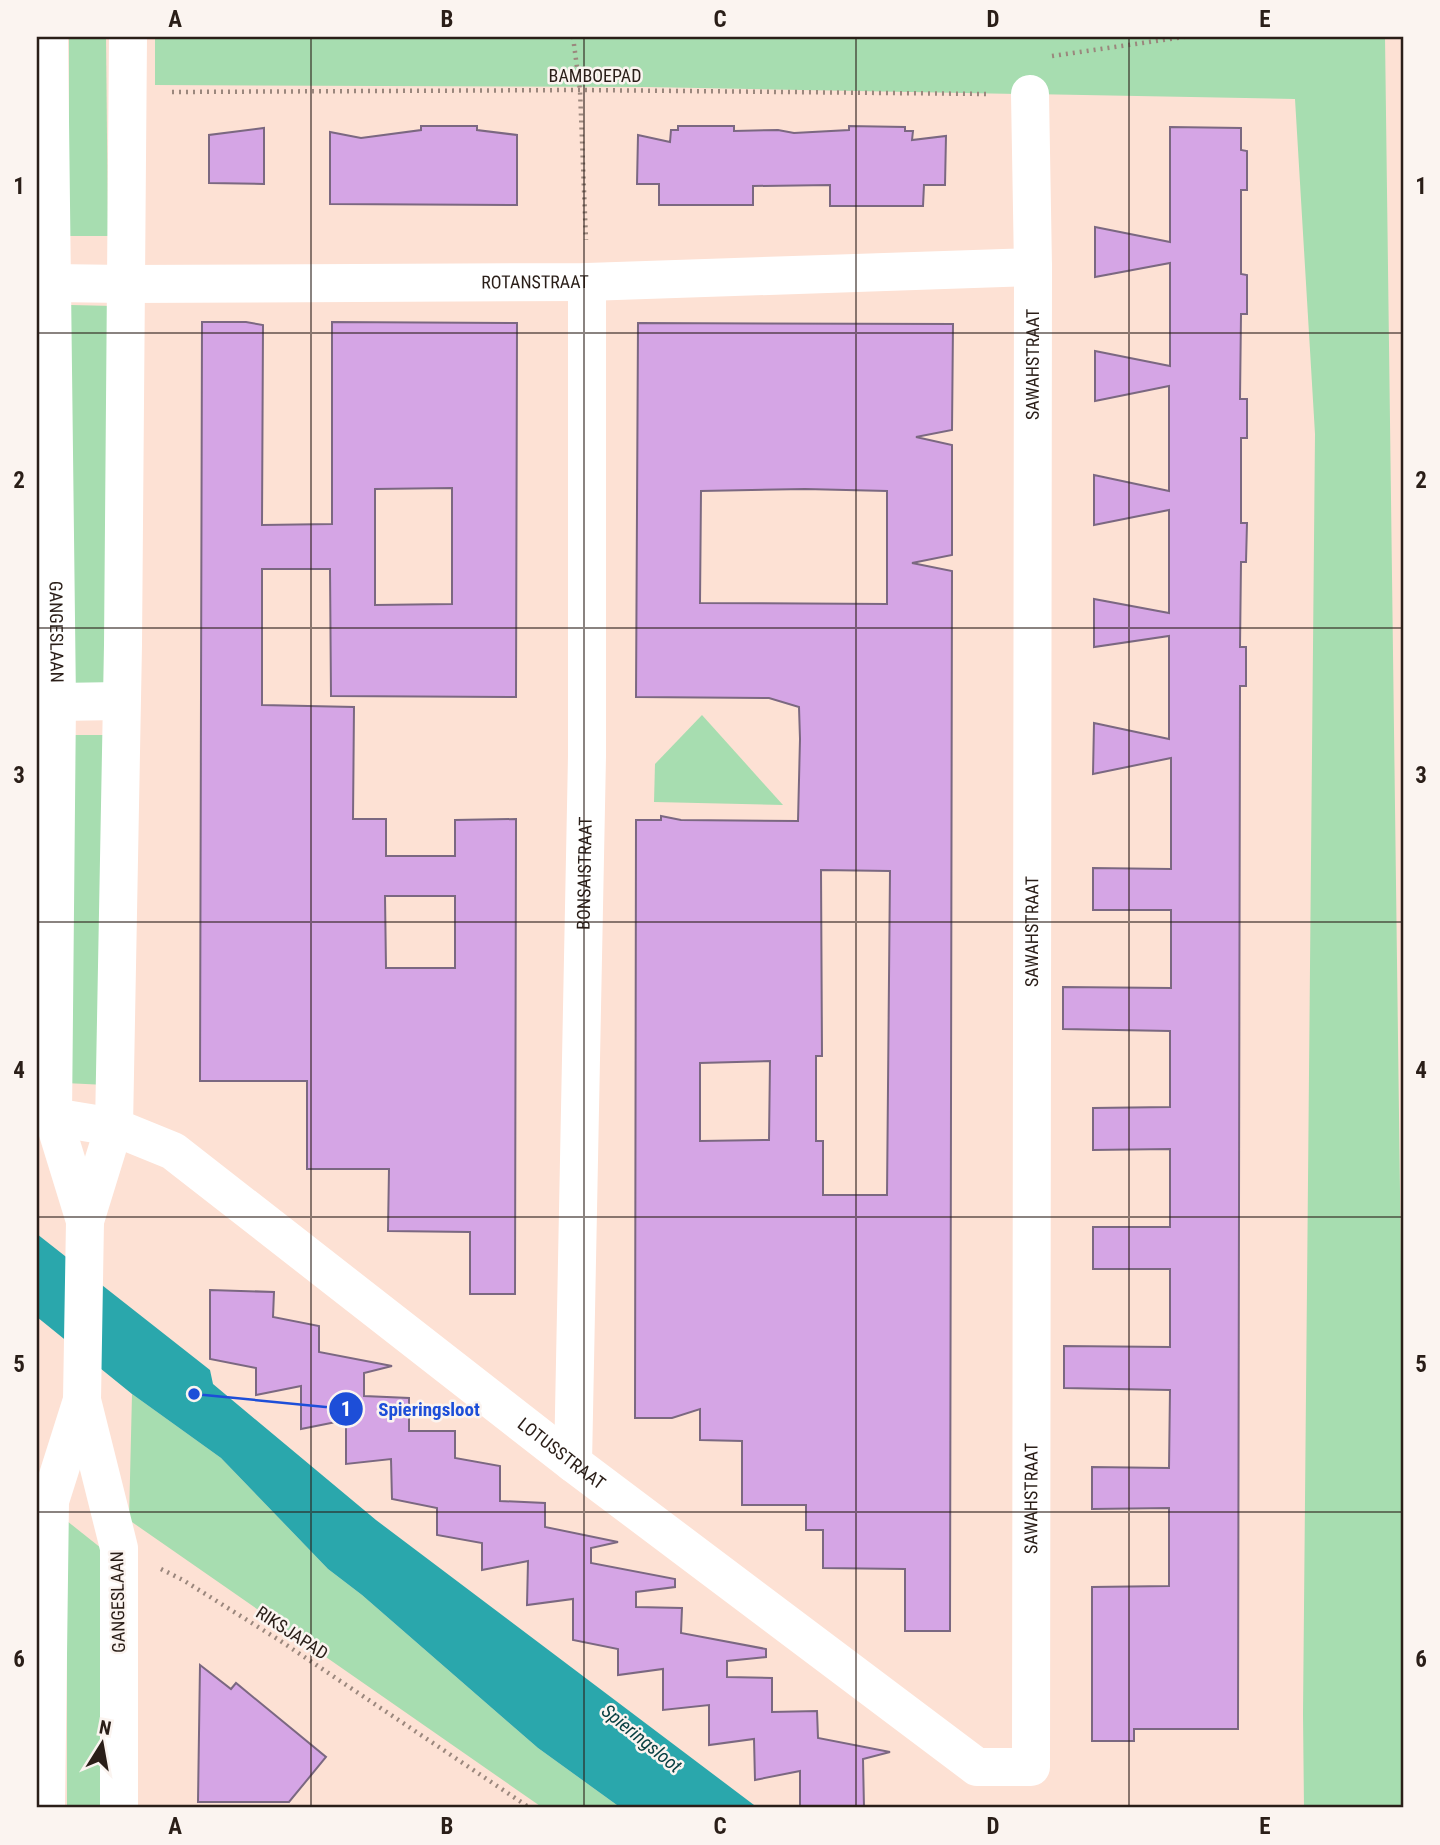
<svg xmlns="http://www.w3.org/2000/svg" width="1440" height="1845" viewBox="0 0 1440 1845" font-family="'Roboto Condensed',sans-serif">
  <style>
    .green { fill: #a7ddb0 }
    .water { fill: #2aa7ac }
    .building { fill: #d5a5e5; stroke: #7b6881; stroke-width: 2; fill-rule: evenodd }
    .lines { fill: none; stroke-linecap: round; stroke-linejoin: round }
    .path { stroke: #9b877d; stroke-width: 4.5; stroke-dasharray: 2 5; stroke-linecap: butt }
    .street { stroke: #fff; stroke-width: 38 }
    .secondary { stroke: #fff; stroke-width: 38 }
    .grid { fill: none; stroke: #2a1e18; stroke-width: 2; stroke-opacity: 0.55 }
    .labels { text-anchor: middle; stroke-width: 5; stroke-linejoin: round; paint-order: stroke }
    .street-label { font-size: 18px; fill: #2a1e18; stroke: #fbf4f0 }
    .water-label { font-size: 19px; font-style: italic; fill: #0a4143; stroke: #fbf4f0 }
    .leader { fill: none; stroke: #1d4ed8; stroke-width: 2.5 }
    .callout-dot { fill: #1d4ed8; stroke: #fbf4f0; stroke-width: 2.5 }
    .mark-label { font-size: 21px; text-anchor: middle; font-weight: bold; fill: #fff }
    .callout-label { font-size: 19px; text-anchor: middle; font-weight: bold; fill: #1d4ed8; stroke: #fbf4f0; stroke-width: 5; stroke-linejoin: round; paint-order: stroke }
    .neatline { fill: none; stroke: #2a1e18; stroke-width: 2.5 }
    .grid-label { font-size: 23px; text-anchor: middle; font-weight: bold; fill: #2a1e18 }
  </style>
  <rect width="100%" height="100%" fill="#fde1d4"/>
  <g class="green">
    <path d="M 69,37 L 106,37 L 108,236 L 69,236 Z"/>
    <path d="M 155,37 L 1385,37 L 1403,1422 L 1403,1808 L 1304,1808 L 1303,1714 L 1315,434 L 1295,99 L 646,87 L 155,85 Z"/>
    <path d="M 71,305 L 113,306 L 110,688 L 68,688 Z"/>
    <path d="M 702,715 L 783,805 L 654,802 L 655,764 Z"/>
    <path d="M 68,735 L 109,735 L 106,1085 L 65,1083 Z"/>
    <path d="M 132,1394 L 221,1458 L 328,1569 L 362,1595 L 538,1748 L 621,1808 L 543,1808 L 129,1520 Z"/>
    <path d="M 67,1521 L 106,1552 L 106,1808 L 67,1808 Z"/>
  </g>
  <path class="water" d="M 37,1234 L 210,1370 L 213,1384 L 376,1520 L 758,1808 L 621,1808 L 538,1748 L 362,1595 L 328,1569 L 221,1458 L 132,1394 L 37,1317 Z"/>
  <g class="building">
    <path d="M 421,126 L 477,126 L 477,130 L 517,135 L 517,205 L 330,204 L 330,132 L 361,138 L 421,130 Z"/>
    <path d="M 678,126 L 734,126 L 734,131 L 778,130 L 794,133 L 849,130 L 849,126 L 905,127 L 905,131 L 913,131 L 912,140 L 946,136 L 945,185 L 924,185 L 923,206 L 830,206 L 830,185 L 753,186 L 753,205 L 659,205 L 659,184 L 637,184 L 638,135 L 670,142 L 671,130 L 678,130 Z"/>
    <path d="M 1170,127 L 1241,128 L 1241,150 L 1247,151 L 1247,190 L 1241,190 L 1241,274 L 1247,275 L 1247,314 L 1241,314 L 1240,399 L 1247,399 L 1247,438 L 1241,438 L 1241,523 L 1247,523 L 1246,562 L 1241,562 L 1240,647 L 1246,647 L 1246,686 L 1240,686 L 1238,1729 L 1134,1729 L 1134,1741 L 1092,1741 L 1092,1587 L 1169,1586 L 1169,1508 L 1092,1509 L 1092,1467 L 1169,1468 L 1170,1390 L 1064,1388 L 1064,1346 L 1170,1347 L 1170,1269 L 1093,1269 L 1093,1227 L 1170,1227 L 1170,1149 L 1093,1150 L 1093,1108 L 1170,1107 L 1170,1031 L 1063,1029 L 1063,987 L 1171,988 L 1171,910 L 1093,910 L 1093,868 L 1171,869 L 1171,758 L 1093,774 L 1094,723 L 1169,739 L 1169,636 L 1094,647 L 1094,599 L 1169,613 L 1169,510 L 1094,525 L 1094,475 L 1169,491 L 1169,386 L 1095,401 L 1095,351 L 1170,366 L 1170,263 L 1095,277 L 1095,227 L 1170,242 Z"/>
    <path d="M 264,128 L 264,184 L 209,183 L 209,135 Z"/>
    <path d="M 202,322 L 246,322 L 263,325 L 262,525 L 332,524 L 332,322 L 517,323 L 516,697 L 331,696 L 330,569 L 262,569 L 262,705 L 354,707 L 353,819 L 386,819 L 386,856 L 455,856 L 455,820 L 516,819 L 515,1294 L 470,1294 L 470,1232 L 388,1231 L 389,1169 L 307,1169 L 307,1081 L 200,1081 ZM 452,488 L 452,604 L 375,605 L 375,489 ZM 385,896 L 455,896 L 455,968 L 386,968 Z"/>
    <path d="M 638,323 L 953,324 L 952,430 L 916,437 L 952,445 L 952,555 L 912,563 L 952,571 L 950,1631 L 905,1631 L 905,1569 L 823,1568 L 823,1530 L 806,1530 L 806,1505 L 742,1505 L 742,1441 L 700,1440 L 700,1409 L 672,1418 L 635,1418 L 636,820 L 661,820 L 661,816 L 681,820 L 798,821 L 800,739 L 799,707 L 769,698 L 636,697 ZM 805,489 L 887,491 L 887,604 L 700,603 L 701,491 ZM 821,870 L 890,871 L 887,1195 L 823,1195 L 823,1141 L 816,1141 L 816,1056 L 822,1056 ZM 770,1061 L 769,1140 L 700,1141 L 700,1063 Z"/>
    <path d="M 210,1290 L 274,1292 L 273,1317 L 319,1326 L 319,1352 L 392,1366 L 364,1373 L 364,1396 L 409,1398 L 409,1431 L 455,1431 L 455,1458 L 500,1466 L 500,1501 L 545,1503 L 545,1527 L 618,1542 L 591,1548 L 591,1563 L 675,1579 L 675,1587 L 636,1592 L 636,1607 L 682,1608 L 681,1633 L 766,1649 L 766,1657 L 727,1661 L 727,1677 L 772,1678 L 772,1712 L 817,1711 L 818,1738 L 890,1752 L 863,1759 L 864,1808 L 800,1808 L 800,1771 L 755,1780 L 754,1739 L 709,1745 L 709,1705 L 663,1710 L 663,1669 L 618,1675 L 618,1649 L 573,1640 L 573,1599 L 527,1605 L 528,1561 L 482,1570 L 482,1543 L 437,1535 L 437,1508 L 392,1499 L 391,1459 L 346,1464 L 346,1420 L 301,1429 L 301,1386 L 256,1395 L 256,1368 L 210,1359 Z"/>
    <path d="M 200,1665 L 231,1689 L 236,1683 L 326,1757 L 289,1802 L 198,1802 Z"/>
  </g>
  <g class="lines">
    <g class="path">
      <path d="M 573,37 L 580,90 L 586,240"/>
      <path d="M 1052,56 L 1184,37"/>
      <path d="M 172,92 L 580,90 L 989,94"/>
      <path d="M 161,1569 L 183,1580 L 279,1640 L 530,1808"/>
    </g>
    <g class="street">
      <path id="s1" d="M 125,284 L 587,282 L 1033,267"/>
      <path id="s2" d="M 53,1117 L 114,1127 L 173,1151 L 573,1463 L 977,1767 L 1031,1767 L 1033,267 L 1030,94"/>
      <path id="s3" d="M 573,1463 L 587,756 L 587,282"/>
    </g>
    <g class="secondary">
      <path id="s4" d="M 49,37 L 57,702 L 53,1117 L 85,1221"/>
      <path d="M 53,283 L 125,284"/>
      <path d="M 57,702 L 120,701"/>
      <path d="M 46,1808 L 50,1501 L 82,1400"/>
      <path d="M 119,1808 L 119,1548 L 82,1400 L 85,1221 L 114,1127 L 123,645 L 128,37"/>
    </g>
  </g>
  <path class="grid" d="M 311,37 L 311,1808M 584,37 L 584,1808M 856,37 L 856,1808M 1129,37 L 1129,1808M 37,333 L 1403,333M 37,628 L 1403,628M 37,922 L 1403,922M 37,1217 L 1403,1217M 37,1512 L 1403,1512"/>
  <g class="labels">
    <g class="street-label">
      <text x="595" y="82">BAMBOEPAD</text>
      <text dy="6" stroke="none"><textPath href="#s1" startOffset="410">ROTANSTRAAT</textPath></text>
      <text dy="6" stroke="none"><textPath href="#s2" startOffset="2595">SAWAHSTRAAT</textPath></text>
      <text dy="6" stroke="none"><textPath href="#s4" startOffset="595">GANGESLAAN</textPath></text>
      <text dy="6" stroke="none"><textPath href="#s3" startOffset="590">BONSAISTRAAT</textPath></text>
      <text dy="6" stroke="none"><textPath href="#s2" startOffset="2028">SAWAHSTRAAT</textPath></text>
      <text dy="6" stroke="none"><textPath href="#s2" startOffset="618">LOTUSSTRAAT</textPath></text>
      <text dy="6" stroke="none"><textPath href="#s2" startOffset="1461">SAWAHSTRAAT</textPath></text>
      <text transform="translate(118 1602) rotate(-91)" y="6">GANGESLAAN</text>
      <text transform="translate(292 1633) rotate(33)" y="6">RIKSJAPAD</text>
    </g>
    <g class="water-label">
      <text transform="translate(642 1738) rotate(39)" y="7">Spieringsloot</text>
    </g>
  </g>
  <path class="leader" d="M194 1394L346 1409"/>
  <g class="callout-dot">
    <circle cx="194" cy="1394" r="7"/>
    <circle cx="346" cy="1409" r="18"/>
  </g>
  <g class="mark-label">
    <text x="346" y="1416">1</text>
  </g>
  <g class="callout-label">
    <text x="429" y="1416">Spieringsloot</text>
  </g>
  <rect width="1440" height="1845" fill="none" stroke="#fbf4f0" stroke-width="77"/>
  <g transform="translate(102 1744) rotate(11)" stroke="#fbf4f0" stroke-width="5" paint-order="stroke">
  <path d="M0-5L12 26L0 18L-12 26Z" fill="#2a1e18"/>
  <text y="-10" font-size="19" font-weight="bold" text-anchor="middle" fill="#2a1e18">N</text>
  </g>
  <rect x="38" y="38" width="1364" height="1768" class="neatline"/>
  <g class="grid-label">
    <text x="175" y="27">A</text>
    <text x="447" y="27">B</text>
    <text x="720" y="27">C</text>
    <text x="993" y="27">D</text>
    <text x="1265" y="27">E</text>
    <text x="19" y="194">1</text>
    <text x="1421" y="194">1</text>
    <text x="19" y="488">2</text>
    <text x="1421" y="488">2</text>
    <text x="19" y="783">3</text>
    <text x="1421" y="783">3</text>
    <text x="19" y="1078">4</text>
    <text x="1421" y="1078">4</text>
    <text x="19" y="1372">5</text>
    <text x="1421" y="1372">5</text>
    <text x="19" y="1667">6</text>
    <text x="1421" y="1667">6</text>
    <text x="175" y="1834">A</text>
    <text x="447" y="1834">B</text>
    <text x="720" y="1834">C</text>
    <text x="993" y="1834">D</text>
    <text x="1265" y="1834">E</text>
  </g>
</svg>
